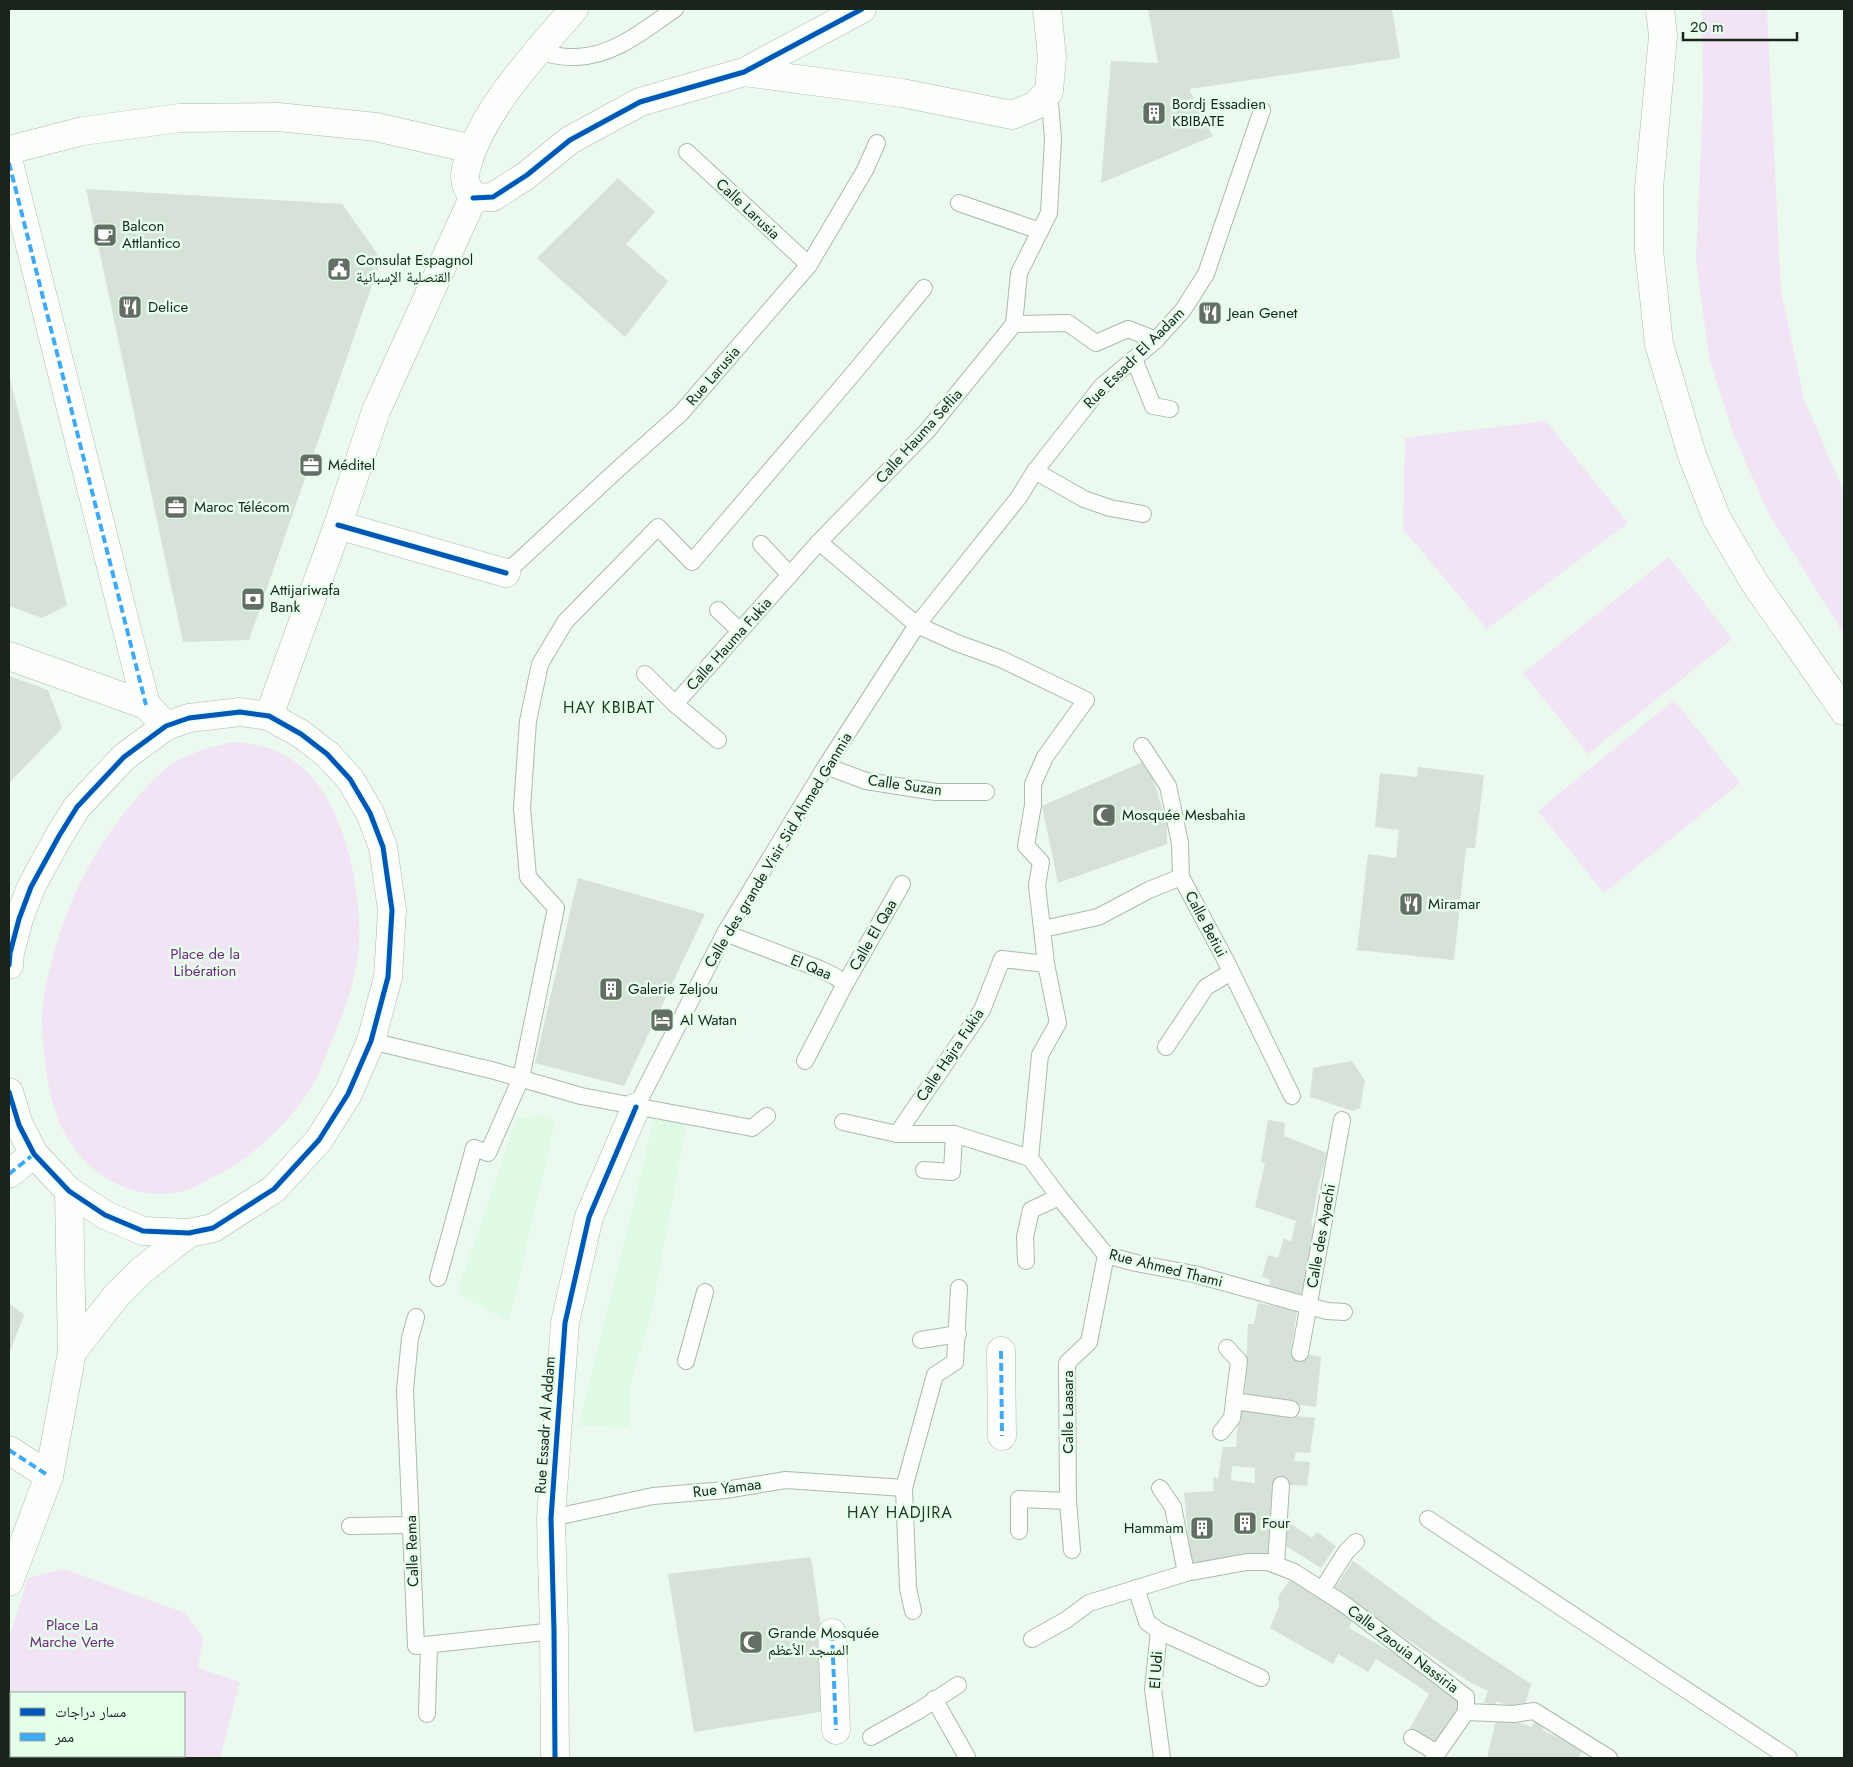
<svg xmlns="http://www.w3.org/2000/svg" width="1853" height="1767" viewBox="0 0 1853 1767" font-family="Jost,'Noto Naskh Arabic',sans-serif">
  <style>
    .built { fill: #dffae4 }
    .green { fill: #f0e4f5; fill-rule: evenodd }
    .building { fill: #d6e1d7; fill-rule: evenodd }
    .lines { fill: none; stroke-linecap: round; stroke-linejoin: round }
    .lane-casing { stroke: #adb9af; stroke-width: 18 }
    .street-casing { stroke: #adb9af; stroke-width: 29 }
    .secondary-casing { stroke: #adb9af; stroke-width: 29 }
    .lane { stroke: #fcfefc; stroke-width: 16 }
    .street { stroke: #fcfefc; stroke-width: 28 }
    .secondary { stroke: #fcfefc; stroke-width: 28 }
    .quiet { stroke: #3fa9f5; stroke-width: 4; stroke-dasharray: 8 4; stroke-linecap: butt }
    .cycleway-casing { stroke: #e6ffea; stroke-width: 8 }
    .cycleway { stroke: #0057b8; stroke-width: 5 }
    .labels { text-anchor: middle; stroke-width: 5; stroke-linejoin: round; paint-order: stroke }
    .poi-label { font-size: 15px; fill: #19251b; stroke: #e6ffea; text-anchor: start }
    .street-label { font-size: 15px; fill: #19251b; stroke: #e6ffea }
    .park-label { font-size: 15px; fill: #702780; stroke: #e6ffea }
    .neighbourhood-label { font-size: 16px; letter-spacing: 1px; fill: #1f3825; stroke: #e6ffea }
  </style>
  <rect width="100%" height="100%" fill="#ecf9ee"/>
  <g class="built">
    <path d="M 657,1107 L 688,1116 L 651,1315 L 630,1385 L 629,1427 L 579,1426 Z"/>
    <path d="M 541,1115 L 555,1123 L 509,1321 L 457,1293 L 517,1118 L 529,1118 Z"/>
  </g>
  <g class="green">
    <path d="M 1702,9 L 1767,9 L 1781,291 L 1804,399 L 1844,492 L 1844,634 L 1769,514 L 1734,436 L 1709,358 L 1696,260 L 1703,100 Z"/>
    <path d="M 1546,421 L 1628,523 L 1487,629 L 1403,529 L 1405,438 Z"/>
    <path d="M 1669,557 L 1732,639 L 1588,754 L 1523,673 Z"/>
    <path d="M 1674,700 L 1740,783 L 1604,893 L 1538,811 Z"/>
    <path d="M 234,742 C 257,745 271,746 291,759 C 346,793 367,904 357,963 C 351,996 339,1025 326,1055 C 322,1064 319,1074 314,1083 C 295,1115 265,1145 235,1165 C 228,1170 220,1173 213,1177 C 206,1180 200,1186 192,1188 C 159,1201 123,1192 96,1171 C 68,1149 54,1116 48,1082 C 45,1062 42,1042 42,1022 C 42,1000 47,978 53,957 C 68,900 95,847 133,802 C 146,788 160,771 177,761 C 195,751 214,746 234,742 Z"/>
    <path d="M 64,1569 L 185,1613 L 203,1638 L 198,1668 L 240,1682 L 220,1758 L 9,1758 L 9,1639 L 28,1578 ZM 184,1693 L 184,1756 L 11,1756 L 11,1693 Z"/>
  </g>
  <g class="building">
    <path d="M 1148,9 L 1392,9 L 1400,58 L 1189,89 L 1213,136 L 1101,183 L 1111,61 L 1158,63 Z"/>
    <path d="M 618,178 L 655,212 L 626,244 L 668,281 L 625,337 L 537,258 Z"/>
    <path d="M 86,189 L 342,204 L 381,259 L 249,640 L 183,642 Z"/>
    <path d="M 9,375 L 67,605 L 42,618 L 9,606 Z"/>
    <path d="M 9,676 L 48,690 L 62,728 L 9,783 Z"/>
    <path d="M 1147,760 L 1167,824 L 1167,844 L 1058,883 L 1042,806 Z"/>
    <path d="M 1418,767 L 1484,775 L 1475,848 L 1466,848 L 1454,960 L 1357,950 L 1368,854 L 1396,858 L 1399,830 L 1375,827 L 1380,773 L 1417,777 Z"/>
    <path d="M 578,878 L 705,914 L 624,1086 L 535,1063 Z"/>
    <path d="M 1352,1061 L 1365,1081 L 1360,1108 L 1353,1111 L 1310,1097 L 1313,1068 Z"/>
    <path d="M 1268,1120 L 1285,1123 L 1284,1136 L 1327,1153 L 1319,1183 L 1311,1225 L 1318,1227 L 1306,1297 L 1269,1288 L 1270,1280 L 1262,1276 L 1268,1255 L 1278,1258 L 1284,1238 L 1291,1242 L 1296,1221 L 1255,1207 L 1265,1163 L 1261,1162 Z"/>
    <path d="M 9,1303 L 24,1315 L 9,1354 Z"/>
    <path d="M 1258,1303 L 1297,1310 L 1291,1351 L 1321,1357 L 1316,1407 L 1245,1397 L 1248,1324 L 1254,1324 Z"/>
    <path d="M 1239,1410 L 1315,1418 L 1310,1453 L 1296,1452 L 1294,1461 L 1310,1462 L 1307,1486 L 1275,1484 L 1272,1555 L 1191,1565 L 1184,1493 L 1214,1491 L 1213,1477 L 1218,1479 L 1223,1447 L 1236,1447 ZM 1232,1466 L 1255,1468 L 1255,1483 L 1231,1480 Z"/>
    <path d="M 1291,1524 L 1312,1538 L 1317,1532 L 1336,1546 L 1321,1568 L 1281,1543 Z"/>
    <path d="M 811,1557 L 833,1710 L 694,1732 L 668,1574 Z"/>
    <path d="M 1353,1561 L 1444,1627 L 1531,1684 L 1523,1712 L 1497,1701 L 1494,1706 L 1484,1702 L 1488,1691 L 1468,1681 L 1334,1589 Z"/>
    <path d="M 1292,1577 L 1353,1618 L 1349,1628 L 1405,1660 L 1461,1702 L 1436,1748 L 1409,1730 L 1429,1694 L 1418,1686 L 1376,1659 L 1368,1672 L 1338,1654 L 1333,1664 L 1270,1628 L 1279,1606 L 1278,1597 Z"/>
    <path d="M 1497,1716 L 1532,1727 L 1536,1719 L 1546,1724 L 1542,1730 L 1583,1749 L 1578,1758 L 1487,1758 Z"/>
  </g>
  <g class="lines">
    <g class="lane-casing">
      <g id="lane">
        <path d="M 537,52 C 550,54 563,58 576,57 C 614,56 644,30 675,9"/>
        <path d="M 1049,91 L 1053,139 L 1049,213 L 1019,273 L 1014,324 L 1068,323 L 1096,343 L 1128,329 L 1156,340"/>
        <path d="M 687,152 L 809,265"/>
        <path d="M 959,203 L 1040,231"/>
        <path d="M 1134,359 L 1153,406 L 1170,409"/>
        <path d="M 1035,471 L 1084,499 L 1110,508 L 1143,514"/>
        <path d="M 819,542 L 917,625 L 957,643 L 1001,659 L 1086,700 L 1045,757 L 1033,784 L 1033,805 L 1026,846 L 1041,862 L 1037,885 L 1046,964 L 1058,1023 L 1040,1055 L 1030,1158"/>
        <path d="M 761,544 L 790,575"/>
        <path d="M 506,573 L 617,470 L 681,413 L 809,265 L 865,170 L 877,143"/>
        <path d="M 718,610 L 740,631"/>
        <path d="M 645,674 L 675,704"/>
        <path d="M 718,740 L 675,704 L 819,542 L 927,431 L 1014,324"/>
        <path d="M 1142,746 L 1168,786 L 1180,843 L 1181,877 L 1226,961 L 1292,1096"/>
        <path d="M 826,766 L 866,781 L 936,792 L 986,792"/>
        <path d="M 1043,929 L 1098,917 L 1149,890 L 1181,877"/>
        <path d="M 725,933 L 820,969 C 829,974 839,976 844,986 L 805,1061"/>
        <path d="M 844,986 L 902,884"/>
        <path d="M 371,1041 L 495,1071 L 581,1096 L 752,1128 L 767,1116"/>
        <path d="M 1166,1047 L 1206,987 L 1231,972"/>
        <path d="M 636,1107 L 725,933 L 826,766 L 917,625 L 1019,497 L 1035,471 L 1102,386 L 1156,340 L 1183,310 L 1206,274 L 1262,110"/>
        <path d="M 843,1122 L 897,1134 L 954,1134 L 1030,1158 L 1059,1197 L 1106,1255 L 1136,1263 L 1194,1274 L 1327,1311 L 1344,1312"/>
        <path d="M 897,1134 L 982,1010 L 1002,959 L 1046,964"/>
        <path d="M 924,1170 L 952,1172 L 954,1134"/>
        <path d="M 1026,1261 L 1025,1237 L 1031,1210 L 1059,1197"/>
        <path d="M 438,1278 L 474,1148 L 488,1153 L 521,1078 L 556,908 L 528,877 L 522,808 L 528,721 L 540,664 L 565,622 L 658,527 L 692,562 L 852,375 L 924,288"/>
        <path d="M 416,1317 L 410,1338 L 405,1390 L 416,1646 L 554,1631"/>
        <path d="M 921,1340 L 958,1334"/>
        <path d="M 1300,1353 L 1342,1120"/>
        <path d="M 686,1361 L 705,1292"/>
        <path d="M 1234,1401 L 1291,1409"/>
        <path d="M 1221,1432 L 1232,1418 L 1239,1361 L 1227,1348"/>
        <path d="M 1160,1488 L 1173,1507 L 1186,1573"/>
        <path d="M 551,1518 L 653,1496 L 725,1490 L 786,1480 L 904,1488"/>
        <path d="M 1428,1519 L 1789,1758"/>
        <path d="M 350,1526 L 411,1525"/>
        <path d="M 1019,1531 L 1019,1499 L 1068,1501"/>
        <path d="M 1072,1550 L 1068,1501 L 1067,1363 L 1089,1342 L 1106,1255"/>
        <path d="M 1276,1565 L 1281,1485"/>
        <path d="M 1136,1588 L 1147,1622 L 1159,1631 L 1153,1689 L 1162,1758"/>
        <path d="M 1322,1590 L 1346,1552 L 1356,1542"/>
        <path d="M 913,1611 L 908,1588 L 904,1488 L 935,1375 L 955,1362 L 959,1288"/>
        <path d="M 1159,1631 L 1261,1678"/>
        <path d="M 1032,1639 L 1066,1620 L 1089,1603 L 1186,1573 L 1247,1562 L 1268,1562 L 1294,1572 L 1344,1604 L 1466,1697 L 1466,1712 L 1514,1714 L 1534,1711 L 1609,1758"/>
        <path d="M 934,1699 L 967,1757"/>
        <path d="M 427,1714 L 429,1645"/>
        <path d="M 871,1737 L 918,1711 L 958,1685"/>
        <path d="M 1412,1738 L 1437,1753"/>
        <path d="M 1434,1758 L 1466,1712"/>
      </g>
    </g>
    <g class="street-casing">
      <g id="street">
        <path d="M 744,72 L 902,93 L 1012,115 L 1036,105 L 1049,91 L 1052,57 L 1047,9"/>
        <path d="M 9,163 L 146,705"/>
        <path d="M 473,198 L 493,197 L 527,175 L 570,140 L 640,102 L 744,72 L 862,9"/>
        <path d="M 338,525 L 506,573"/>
        <path d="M 9,1174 L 34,1154"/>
        <path d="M 1001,1351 L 1002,1436"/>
        <path d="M 9,1450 L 49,1476"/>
        <path d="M 832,1633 L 836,1730"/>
        <path d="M 555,1758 L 554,1631 L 551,1518 L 565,1323 L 589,1217 L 636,1107"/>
      </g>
    </g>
    <g class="secondary-casing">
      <g id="secondary">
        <path d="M 1660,9 L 1663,36 L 1649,188 L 1649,250 L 1659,344 L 1692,455 L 1717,519 L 1754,582 L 1844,711"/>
        <path d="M 9,150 L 83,131 L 180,118 L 278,117 L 376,127 L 472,149"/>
        <path d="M 9,656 L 146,705 L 166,726"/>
        <path d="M 269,716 L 338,525 L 376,411 L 473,198 C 469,191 465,185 465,177 C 464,172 467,167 468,162 C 485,107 537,52 574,9"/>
        <path d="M 9,965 L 10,953 L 19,919 L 31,887 L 59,836 L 77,807 L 124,757 L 166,726 L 189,718 L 240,712 L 269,716 L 301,734 L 327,754 L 350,779 L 370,813 L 383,847 L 392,910 L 388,977 L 371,1041 L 348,1094 L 319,1140 L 274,1189 L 213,1228 L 189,1233 L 143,1231 L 105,1215 L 69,1191 L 34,1154 L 19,1125 L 9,1092"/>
        <path d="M 72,1352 L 117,1295 L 141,1271 L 189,1233"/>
        <path d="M 9,1582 L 49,1476 L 72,1352 L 69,1191"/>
      </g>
    </g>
    <use href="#lane" class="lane"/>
    <use href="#street" class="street"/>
    <use href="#secondary" class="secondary"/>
    <g class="quiet">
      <path d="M 9,163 L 146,705"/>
      <path d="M 9,1174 L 34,1154"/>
      <path d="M 1001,1351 L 1002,1436"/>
      <path d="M 9,1450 L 49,1476"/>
      <path d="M 832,1633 L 836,1730"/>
    </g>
    <g class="cycleway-casing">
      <g id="cycleway">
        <path d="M 473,198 L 493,197 L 527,175 L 570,140 L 640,102 L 744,72 L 862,9"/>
        <path d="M 338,525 L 506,573"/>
        <path d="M 9,965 L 10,953 L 19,919 L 31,887 L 59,836 L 77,807 L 124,757 L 166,726 L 189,718 L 240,712 L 269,716 L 301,734 L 327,754 L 350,779 L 370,813 L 383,847 L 392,910 L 388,977 L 371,1041 L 348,1094 L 319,1140 L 274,1189 L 213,1228 L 189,1233 L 143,1231 L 105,1215 L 69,1191 L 34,1154 L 19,1125 L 9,1092"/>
        <path d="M 555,1758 L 554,1631 L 551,1518 L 565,1323 L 589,1217 L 636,1107"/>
      </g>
    </g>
    <use href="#cycleway" class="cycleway"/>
  </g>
  <defs>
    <g id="building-square" transform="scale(1.25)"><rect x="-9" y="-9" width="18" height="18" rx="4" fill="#636f65" stroke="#e6ffea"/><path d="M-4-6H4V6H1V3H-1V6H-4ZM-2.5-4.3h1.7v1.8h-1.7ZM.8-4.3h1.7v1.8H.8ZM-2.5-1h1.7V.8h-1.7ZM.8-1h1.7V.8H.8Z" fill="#fff"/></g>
    <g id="cafe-square" transform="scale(1.25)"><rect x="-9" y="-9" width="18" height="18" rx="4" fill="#636f65" stroke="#e6ffea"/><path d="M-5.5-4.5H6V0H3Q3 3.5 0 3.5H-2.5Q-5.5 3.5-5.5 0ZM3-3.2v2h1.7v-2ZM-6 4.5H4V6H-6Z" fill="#fff"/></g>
    <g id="civic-square" transform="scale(1.25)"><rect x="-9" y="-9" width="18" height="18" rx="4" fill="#636f65" stroke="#e6ffea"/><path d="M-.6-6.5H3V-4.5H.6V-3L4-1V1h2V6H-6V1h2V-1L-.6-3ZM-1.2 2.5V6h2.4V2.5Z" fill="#fff"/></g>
    <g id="restaurant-square" transform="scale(1.25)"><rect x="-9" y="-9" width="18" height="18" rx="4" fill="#636f65" stroke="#e6ffea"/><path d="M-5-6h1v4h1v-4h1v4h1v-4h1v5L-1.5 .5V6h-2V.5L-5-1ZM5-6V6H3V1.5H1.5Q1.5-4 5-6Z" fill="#fff"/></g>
    <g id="office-square" transform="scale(1.25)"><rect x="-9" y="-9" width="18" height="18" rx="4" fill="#636f65" stroke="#e6ffea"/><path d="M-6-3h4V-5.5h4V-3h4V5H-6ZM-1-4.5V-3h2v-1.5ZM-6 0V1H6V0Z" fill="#fff"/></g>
    <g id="bank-square" transform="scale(1.25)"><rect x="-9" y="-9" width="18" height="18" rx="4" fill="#636f65" stroke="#e6ffea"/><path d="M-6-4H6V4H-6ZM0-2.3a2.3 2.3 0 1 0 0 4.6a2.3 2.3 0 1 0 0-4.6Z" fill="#fff"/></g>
    <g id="mosque-square" transform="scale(1.25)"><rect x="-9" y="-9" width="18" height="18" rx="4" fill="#636f65" stroke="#e6ffea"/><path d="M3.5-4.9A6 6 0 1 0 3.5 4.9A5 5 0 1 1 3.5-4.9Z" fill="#fff"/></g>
    <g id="hotel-square" transform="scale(1.25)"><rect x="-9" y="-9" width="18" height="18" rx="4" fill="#636f65" stroke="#e6ffea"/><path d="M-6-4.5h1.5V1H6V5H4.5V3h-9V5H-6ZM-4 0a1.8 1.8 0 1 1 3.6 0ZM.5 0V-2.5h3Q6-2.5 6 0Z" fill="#fff"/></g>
  </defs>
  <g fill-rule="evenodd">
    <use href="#building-square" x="1154" y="113"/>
    <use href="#cafe-square" x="105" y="235"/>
    <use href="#civic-square" x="339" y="269"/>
    <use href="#restaurant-square" x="130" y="307"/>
    <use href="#restaurant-square" x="1210" y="313"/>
    <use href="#office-square" x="311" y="465"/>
    <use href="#office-square" x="176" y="507"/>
    <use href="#bank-square" x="253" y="599"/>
    <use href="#mosque-square" x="1104" y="815"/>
    <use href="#restaurant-square" x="1411" y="904"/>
    <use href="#building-square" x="611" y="989"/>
    <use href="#hotel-square" x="662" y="1020"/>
    <use href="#building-square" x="1245" y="1523"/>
    <use href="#building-square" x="1202" y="1528"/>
    <use href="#mosque-square" x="751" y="1642"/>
  </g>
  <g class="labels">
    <g class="poi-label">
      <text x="1172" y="109">Bordj Essadien<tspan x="1172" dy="17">KBIBATE</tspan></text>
      <text x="122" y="231">Balcon<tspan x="122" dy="17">Attlantico</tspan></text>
      <text x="356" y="265">Consulat Espagnol<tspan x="356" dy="17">القنصلية الإسبانية</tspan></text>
      <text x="148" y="312">Delice</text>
      <text x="1228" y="318">Jean Genet</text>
      <text x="328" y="470">Méditel</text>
      <text x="194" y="512">Maroc Télécom</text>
      <text x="270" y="595">Attijariwafa<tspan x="270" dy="17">Bank</tspan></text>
      <text x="1122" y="820">Mosquée Mesbahia</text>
      <text x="1428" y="909">Miramar</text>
      <text x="628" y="994">Galerie Zeljou</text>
      <text x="680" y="1025">Al Watan</text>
      <text x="1262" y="1528">Four</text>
      <text x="1184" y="1533" text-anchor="end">Hammam</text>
      <text x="768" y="1638">Grande Mosquée<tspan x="768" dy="17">المسجد الأعظم</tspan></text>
    </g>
    <g class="street-label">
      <text transform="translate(748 209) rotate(43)" y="5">Calle Larusia</text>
      <text transform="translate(1134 358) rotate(-45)" y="5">Rue Essadr El Aadam</text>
      <text transform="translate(713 376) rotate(-49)" y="5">Rue Larusia</text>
      <text transform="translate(919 436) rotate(-48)" y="5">Calle Hauma Seflia</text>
      <text transform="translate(729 644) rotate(-48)" y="5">Calle Hauma Fukia</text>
      <text transform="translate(905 785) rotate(8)" y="5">Calle Suzan</text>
      <text transform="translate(778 850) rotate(-59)" y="5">Calle des grande Visir Sid Ahmed Ganmia</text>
      <text transform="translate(1206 924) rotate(62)" y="5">Calle Betiui</text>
      <text transform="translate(873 935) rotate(-60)" y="5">Calle El Qaa</text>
      <text transform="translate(811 967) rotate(22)" y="5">El Qaa</text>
      <text transform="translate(950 1055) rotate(-56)" y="5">Calle Hajra Fukia</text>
      <text transform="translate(1321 1236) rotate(-80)" y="5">Calle des Ayachi</text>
      <text transform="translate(1166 1268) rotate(14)" y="5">Rue Ahmed Thami</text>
      <text transform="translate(1068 1412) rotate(-90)" y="5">Calle Laasara</text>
      <text transform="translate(545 1425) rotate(-86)" y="5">Rue Essadr Al Addam</text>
      <text transform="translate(727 1488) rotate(-7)" y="5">Rue Yamaa</text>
      <text transform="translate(412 1551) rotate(-92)" y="5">Calle Rema</text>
      <text transform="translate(1403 1649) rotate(37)" y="5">Calle Zaouia Nassiria</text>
      <text transform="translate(1156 1670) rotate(-86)" y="5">El Udi</text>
    </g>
    <g class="park-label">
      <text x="205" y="959">Place de la<tspan x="205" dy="17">Libération</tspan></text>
      <text x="72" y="1630">Place La<tspan x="72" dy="17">Marche Verte</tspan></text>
    </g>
    <g class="neighbourhood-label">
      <text x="609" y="713">HAY KBIBAT</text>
      <text x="900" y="1518">HAY HADJIRA</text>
    </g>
  </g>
  <rect width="1853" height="1767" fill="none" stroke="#19251b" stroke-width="20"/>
  <rect x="10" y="1692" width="175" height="65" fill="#e6ffea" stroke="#94a897"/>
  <rect x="20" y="1708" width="25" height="8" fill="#0057b8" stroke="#94a897"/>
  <text x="55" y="1717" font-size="15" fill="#19251b">مسار دراجات</text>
  <rect x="20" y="1733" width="25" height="8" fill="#3fa9f5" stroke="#94a897"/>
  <text x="55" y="1742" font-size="15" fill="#19251b">ممر</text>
  <path d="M1683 32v8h114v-8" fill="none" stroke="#19251b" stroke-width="2.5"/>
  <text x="1690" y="32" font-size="15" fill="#19251b" stroke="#e6ffea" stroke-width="4" paint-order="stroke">20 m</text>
</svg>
